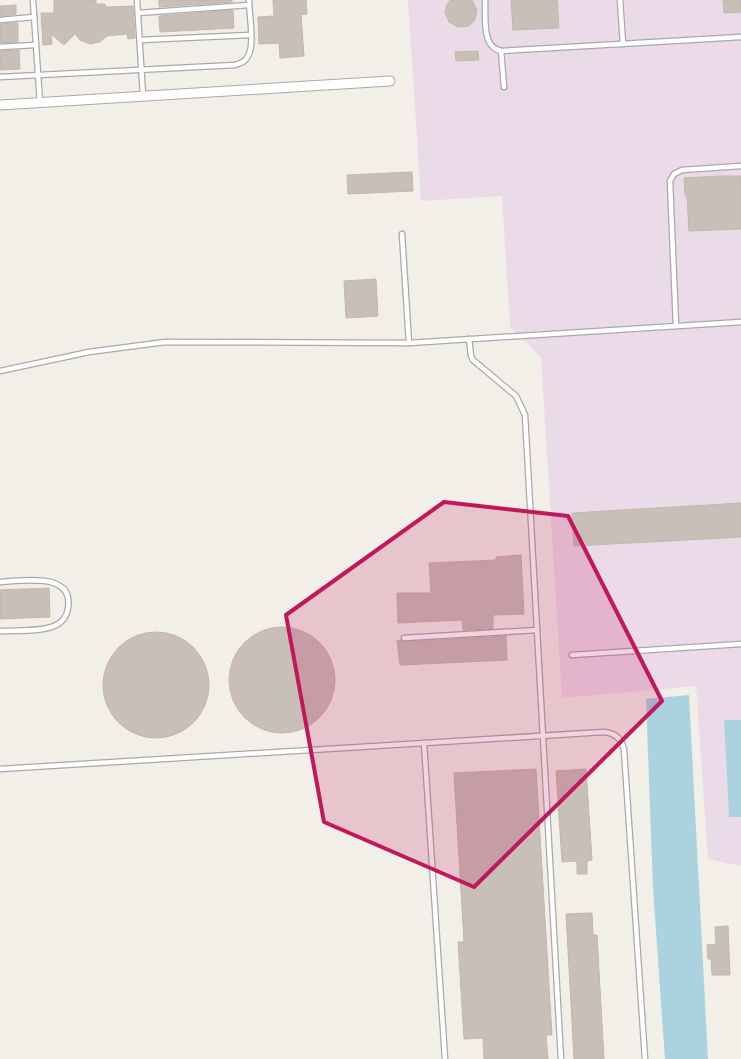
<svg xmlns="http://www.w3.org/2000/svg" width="741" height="1059" viewBox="0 0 741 1059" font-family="Montserrat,sans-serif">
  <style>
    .industrial { fill: #ebdbe8 }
    .water { fill: #aad3df }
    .building { fill: #c7bfb8; stroke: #c4b6ab }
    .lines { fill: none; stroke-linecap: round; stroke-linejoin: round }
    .service-casing { stroke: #a9a9a9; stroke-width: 7 }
    .minor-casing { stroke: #a9a9a9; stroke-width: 11 }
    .service { stroke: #fff; stroke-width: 4.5 }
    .minor { stroke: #fff; stroke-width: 9 }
    .marked { fill: #c2185b; fill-opacity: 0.2; stroke: #c2185b; stroke-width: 4; stroke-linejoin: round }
  </style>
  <rect width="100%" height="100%" fill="#f2efe9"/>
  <path class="industrial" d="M 408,0 L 741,0 L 741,866 L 708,859 L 696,686 L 562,698 L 541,357 L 510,327 L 502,196 L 421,201 Z"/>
  <g class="water">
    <path d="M 689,695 L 708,1059 L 665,1059 L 653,889 L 646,699 Z"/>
    <path d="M 724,720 L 741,720 L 741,817 L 729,817 Z"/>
  </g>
  <g class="building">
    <path d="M 54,0 L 96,0 L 96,4 L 105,4 L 106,7 L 133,6 L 135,38 L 128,39 L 127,34 L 107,36 L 100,42 L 90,44 L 80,40 L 75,34 L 64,45 L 51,34 L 52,44 L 43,45 L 41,13 L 54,13 Z"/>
    <path d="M 159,0 L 232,0 L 232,2 L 159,7 Z"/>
    <path d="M 273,0 L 306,0 L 307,14 L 301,15 L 304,56 L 280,58 L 279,43 L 259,44 L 258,17 L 274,16 Z"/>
    <path d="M 450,0 L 472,0 L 477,10 L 475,19 L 472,23 L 468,26 L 458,27 L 449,22 L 445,12 L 446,7 Z"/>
    <path d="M 511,0 L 557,0 L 559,28 L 513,30 Z"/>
    <path d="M 723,0 L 741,0 L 741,12 L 724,13 Z"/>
    <path d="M 16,5 L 16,14 L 0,16 L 0,6 Z"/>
    <path d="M 233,10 L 234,28 L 160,32 L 159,16 Z"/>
    <path d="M 17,23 L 18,24 L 18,42 L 0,43 L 0,24 Z"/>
    <path d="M 19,50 L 20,69 L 0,70 L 0,51 Z"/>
    <path d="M 478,51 L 479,60 L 456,61 L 455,52 Z"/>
    <path d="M 412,172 L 413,191 L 348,194 L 347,175 Z"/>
    <path d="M 719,176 L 741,176 L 741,229 L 689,231 L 687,196 L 685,196 L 684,178 Z"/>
    <path d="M 376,279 L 378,316 L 346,318 L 344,281 Z"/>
    <path d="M 741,503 L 741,537 L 574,546 L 572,513 Z"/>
    <path d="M 521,555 L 524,614 L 493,615 L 493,629 L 463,630 L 462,620 L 398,623 L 397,593 L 431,593 L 429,563 L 496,560 L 496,557 Z"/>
    <path d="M 49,588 L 50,617 L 0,619 L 0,590 Z"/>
    <circle cx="282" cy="680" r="53"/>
    <circle cx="156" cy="685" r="53"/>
    <path d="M 506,636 L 507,660 L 400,665 L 397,640 L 404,642 Z"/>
    <path d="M 536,769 L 552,1035 L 546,1035 L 548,1059 L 484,1059 L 483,1038 L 464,1039 L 458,942 L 464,942 L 454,773 Z"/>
    <path d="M 586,769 L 592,860 L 587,861 L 587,874 L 577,874 L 577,861 L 562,862 L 556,771 Z"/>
    <path d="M 592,913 L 593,935 L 597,935 L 604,1059 L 574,1059 L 566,914 Z"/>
    <path d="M 728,926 L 730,975 L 712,975 L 711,959 L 708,959 L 707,945 L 716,944 L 715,927 Z"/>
  </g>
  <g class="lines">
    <g class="service-casing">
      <g id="service">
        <path d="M 33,0 L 40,103"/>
        <path d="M 137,0 L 143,96"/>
        <path d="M 485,0 C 486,16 481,47 501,51 L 741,37"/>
        <path d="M 620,0 L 623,44"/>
        <path d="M 138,13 L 249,5"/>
        <path d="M 0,20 L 34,17"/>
        <path d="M 140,40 L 250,35"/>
        <path d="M 0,47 L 35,45"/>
        <path d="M 501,51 L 504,87"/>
        <path d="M 0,77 L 235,65 C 241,63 245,62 248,56 C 255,45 249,14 249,0"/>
        <path d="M 402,234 L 409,343"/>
        <path d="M 676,326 L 670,181 L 674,174 L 682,170 L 741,166"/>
        <path d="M 469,339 L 471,356 L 473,360 L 516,396 L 525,415 L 561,1059"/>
        <path d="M 0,371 L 89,352 L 165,342 L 409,343 L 741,322"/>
        <path d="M 0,582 C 21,581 74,571 68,608 C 67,616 62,623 54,626 C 41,632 15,630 0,631"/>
        <path d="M 404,638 L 537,630"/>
        <path d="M 572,655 L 741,644"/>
        <path d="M 424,743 L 445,1059"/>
        <path d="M 0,769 L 604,732 C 615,733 622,739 624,750 L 645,1059"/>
      </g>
    </g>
    <g class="minor-casing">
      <path id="minor" d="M 0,105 L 390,81"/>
    </g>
    <use href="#service" class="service"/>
    <use href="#minor" class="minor"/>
  </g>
  <path class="marked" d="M 444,502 L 568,516 L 662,701 L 474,887 L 324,822 L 286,615 Z"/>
</svg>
